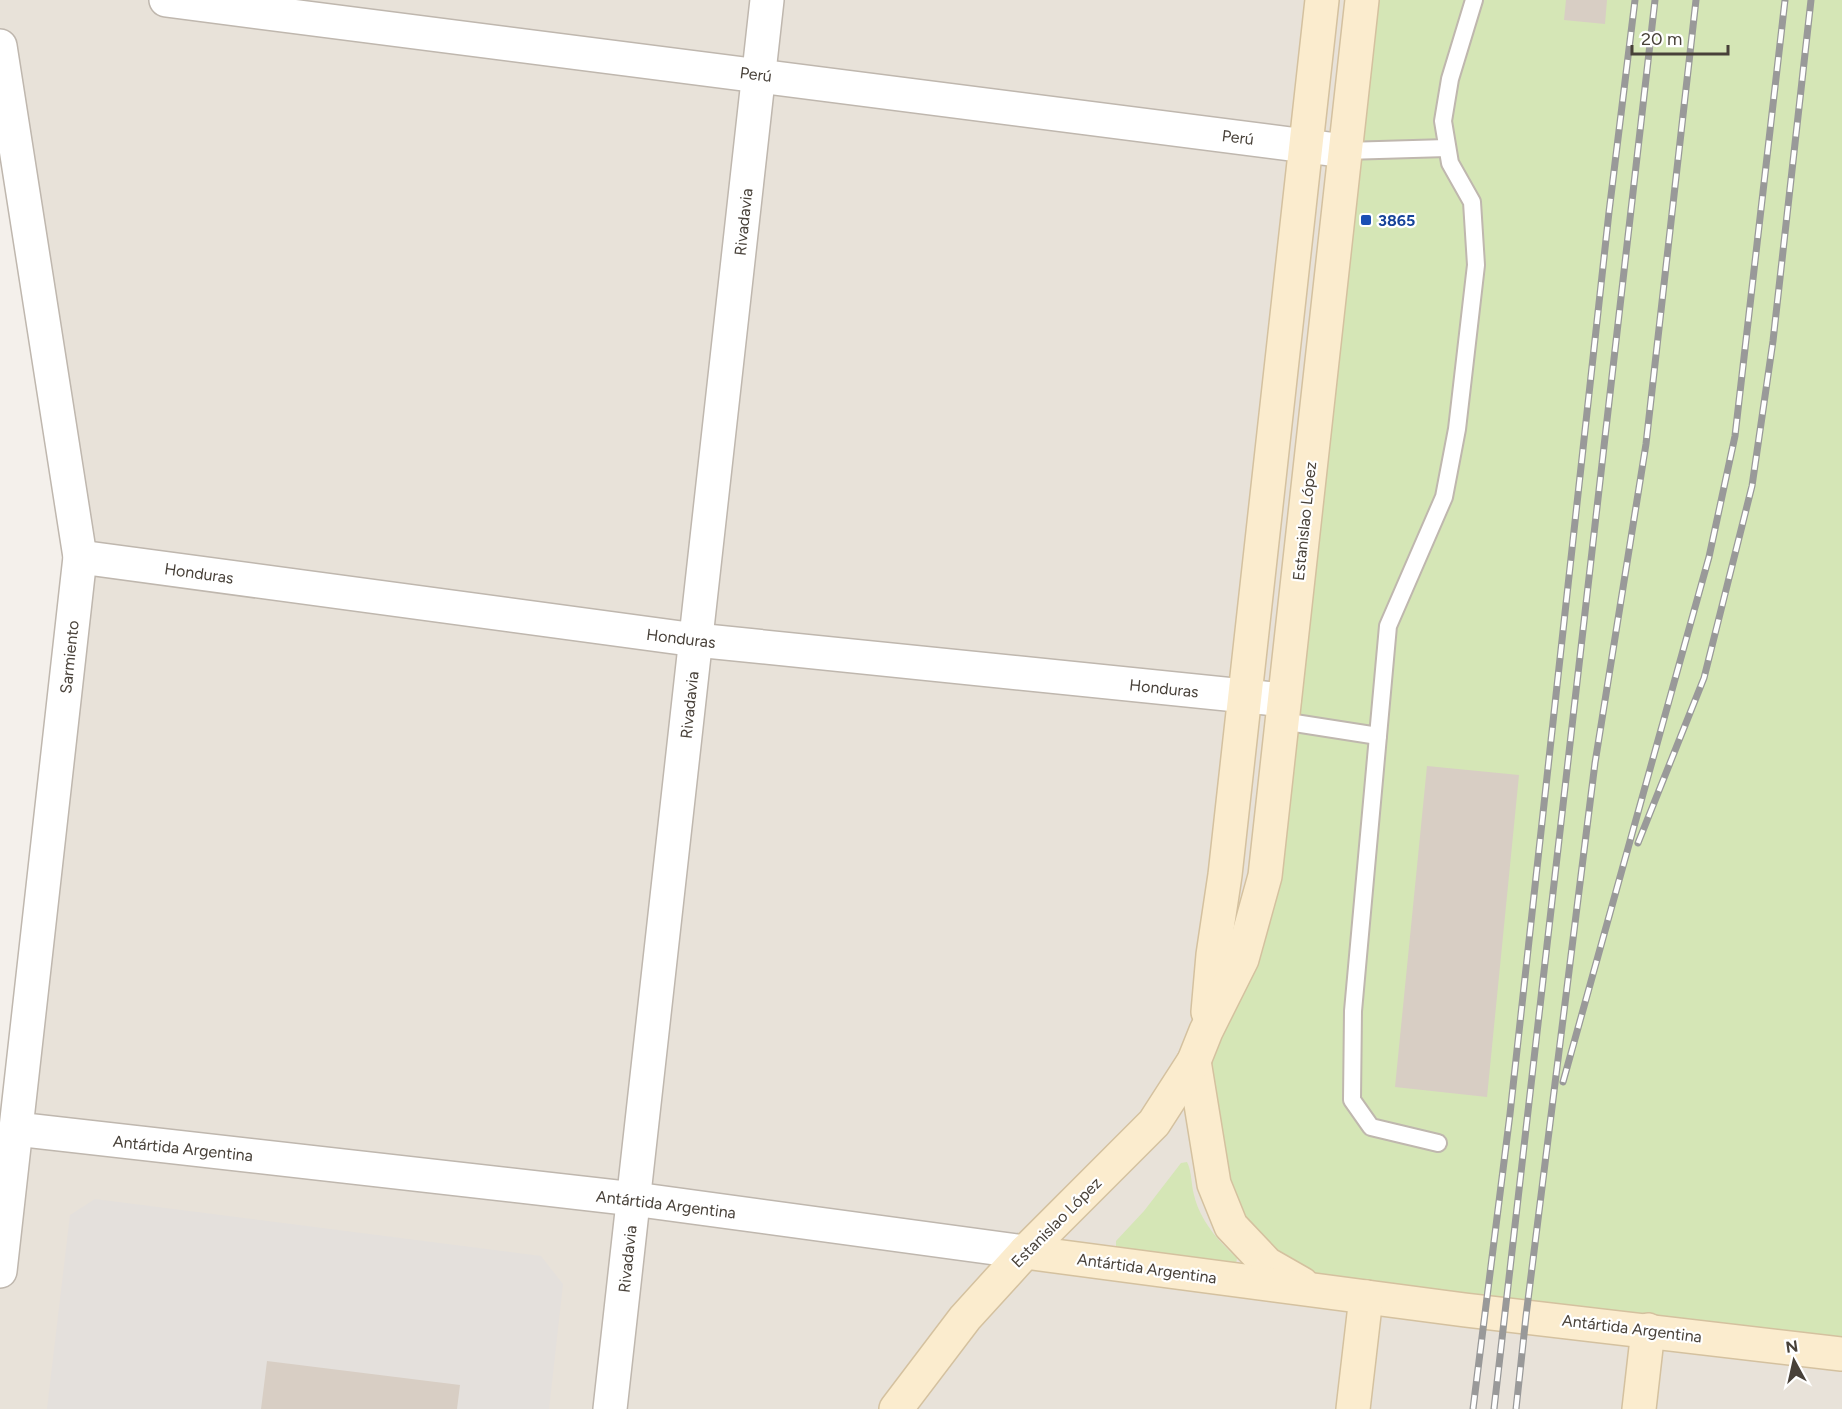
<svg xmlns="http://www.w3.org/2000/svg" width="1842" height="1409" viewBox="0 0 1842 1409" font-family="Figtree,sans-serif">
  <style>
    .residential { fill: #e8e2d9 }
    .industrial { fill: #e4e0dc }
    .green { fill: #d5e6b6 }
    .building { fill: #d8cec4 }
    .lines { fill: none; stroke-linecap: round; stroke-linejoin: round }
    .lane-casing { stroke: #bfb7ae; stroke-width: 20 }
    .street-casing { stroke: #bfb7ae; stroke-width: 36 }
    .secondary-casing { stroke: #d4c19f; stroke-width: 36 }
    .lane { stroke: #fff; stroke-width: 16 }
    .street { stroke: #fff; stroke-width: 33 }
    .secondary { stroke: #fbecce; stroke-width: 33 }
    .rail-casing { stroke: #999; stroke-width: 7 }
    .rail { stroke: #fff; stroke-width: 4.5; stroke-dasharray: 14; stroke-linecap: butt }
    .transit-dot { fill: #1a4fb4; stroke: #fff; stroke-width: 2 }
    .labels { text-anchor: middle; stroke-width: 4.5; stroke-linejoin: round; paint-order: stroke }
    .street-label { font-size: 16px; fill: #484139; stroke: #fff }
    .transit-label { font-size: 16px; font-weight: bold; fill: #164399; stroke: #fff; text-anchor: start }
  </style>
  <rect width="100%" height="100%" fill="#f4f0eb"/>
  <path class="residential" d="M 0,0 L 1842,0 L 1842,1409 L 0,1409 L 0,1271 L 80,557 L 0,46 Z"/>
  <path class="industrial" d="M 95,1199 L 541,1256 L 563,1284 L 549,1409 L 47,1409 L 70,1215 Z"/>
  <g class="green">
    <path d="M 1362,0 L 1842,0 L 1842,1354 L 1314,1291 L 1231,1226 L 1206,1031 L 1242,959 Z"/>
    <path d="M 1187,1162 C 1192,1172 1191,1184 1194,1195 C 1200,1220 1218,1241 1237,1258 L 1236,1264 L 1125,1249 L 1116,1246 L 1116,1241 L 1144,1211 L 1181,1163 Z"/>
  </g>
  <g class="building">
    <path d="M 1566,0 L 1607,0 L 1605,24 L 1564,20 Z"/>
    <path d="M 1427,766 L 1519,775 L 1487,1097 L 1395,1087 Z"/>
    <path d="M 267,1361 L 460,1385 L 457,1409 L 261,1409 Z"/>
  </g>
  <g class="lines">
    <g class="lane-casing">
      <g id="lane">
        <path d="M 1345,151 L 1447,148"/>
        <path d="M 1282,721 L 1378,736"/>
        <path d="M 1438,1143 L 1371,1127 L 1352,1100 L 1353,1011 L 1388,626 L 1444,497 L 1457,429 L 1476,265 L 1472,202 L 1450,163 L 1443,121 L 1450,79 L 1474,0"/>
      </g>
    </g>
    <g class="street-casing">
      <g id="street">
        <path d="M 166,0 L 1345,151"/>
        <path d="M 0,46 L 80,557 L 0,1271"/>
        <path d="M 80,557 L 696,640 L 1284,700"/>
        <path d="M 16,1129 L 634,1199 L 1025,1252"/>
        <path d="M 610,1409 L 767,0"/>
      </g>
    </g>
    <g class="secondary-casing">
      <g id="secondary">
        <path d="M 1208,1012 L 1213,955 L 1225,875 L 1322,0"/>
        <path d="M 1194,1061 L 1214,1184 L 1231,1226 L 1267,1264 L 1302,1284"/>
        <path d="M 1025,1252 L 1465,1310 L 1842,1354"/>
        <path d="M 896,1409 L 965,1318 L 1025,1252 L 1154,1123 L 1194,1061 L 1206,1031 L 1242,959 L 1265,876 L 1362,0"/>
        <path d="M 1353,1409 L 1366,1297"/>
        <path d="M 1639,1409 L 1648,1330"/>
      </g>
    </g>
    <use href="#lane" class="lane"/>
    <use href="#street" class="street"/>
    <use href="#secondary" class="secondary"/>
    <g class="rail-casing">
      <g id="rail">
        <path d="M 1638,843 L 1704,678 L 1752,486 L 1773,341 L 1811,0"/>
        <path d="M 1563,1082 L 1709,557 L 1735,436 L 1785,0"/>
        <path d="M 1473,1409 L 1510,1114 L 1609,212 L 1635,0"/>
        <path d="M 1494,1409 L 1655,0"/>
        <path d="M 1516,1409 L 1526,1316 L 1595,763 L 1646,444 L 1696,0"/>
      </g>
    </g>
    <use href="#rail" class="rail"/>
  </g>
  <rect class="transit-dot" x="1360" y="214" width="12" height="12" rx="3"/>
  <g class="labels">
    <g class="street-label">
      <text transform="translate(756 74) rotate(7)" y="6">Perú</text>
      <text transform="translate(1238 137) rotate(7)" y="6">Perú</text>
      <text transform="translate(743 222) rotate(-84)" y="6">Rivadavia</text>
      <text transform="translate(1304 521) rotate(-84)" y="6">Estanislao López</text>
      <text transform="translate(199 573) rotate(8)" y="6">Honduras</text>
      <text transform="translate(681 638) rotate(7)" y="6">Honduras</text>
      <text transform="translate(69 657) rotate(-84)" y="6">Sarmiento</text>
      <text transform="translate(1164 688) rotate(6)" y="6">Honduras</text>
      <text transform="translate(689 705) rotate(-84)" y="6">Rivadavia</text>
      <text transform="translate(183 1148) rotate(6)" y="6">Antártida Argentina</text>
      <text transform="translate(666 1204) rotate(7)" y="6">Antártida Argentina</text>
      <text transform="translate(1056 1222) rotate(-45)" y="6">Estanislao López</text>
      <text transform="translate(627 1259) rotate(-84)" y="6">Rivadavia</text>
      <text transform="translate(1147 1268) rotate(8)" y="6">Antártida Argentina</text>
      <text transform="translate(1632 1328) rotate(7)" y="6">Antártida Argentina</text>
    </g>
    <g class="transit-label">
      <text x="1378" y="226">3865</text>
    </g>
  </g>
  <g transform="translate(1794 1361) rotate(352)" stroke="#ffffff" stroke-width="4.5" paint-order="stroke">
  <path d="M0-4.5L10 22L0 15L-10 22Z" fill="#484139"/>
  <text y="-9" font-size="16" font-weight="bold" text-anchor="middle" fill="#484139">N</text>
  </g>
  <path d="M1632 45v9h96v-9" fill="none" stroke="#484139" stroke-width="3"/>
  <text x="1641" y="45" font-size="18" fill="#484139" stroke="#ffffff" stroke-width="4.5" paint-order="stroke">20 m</text>
</svg>
